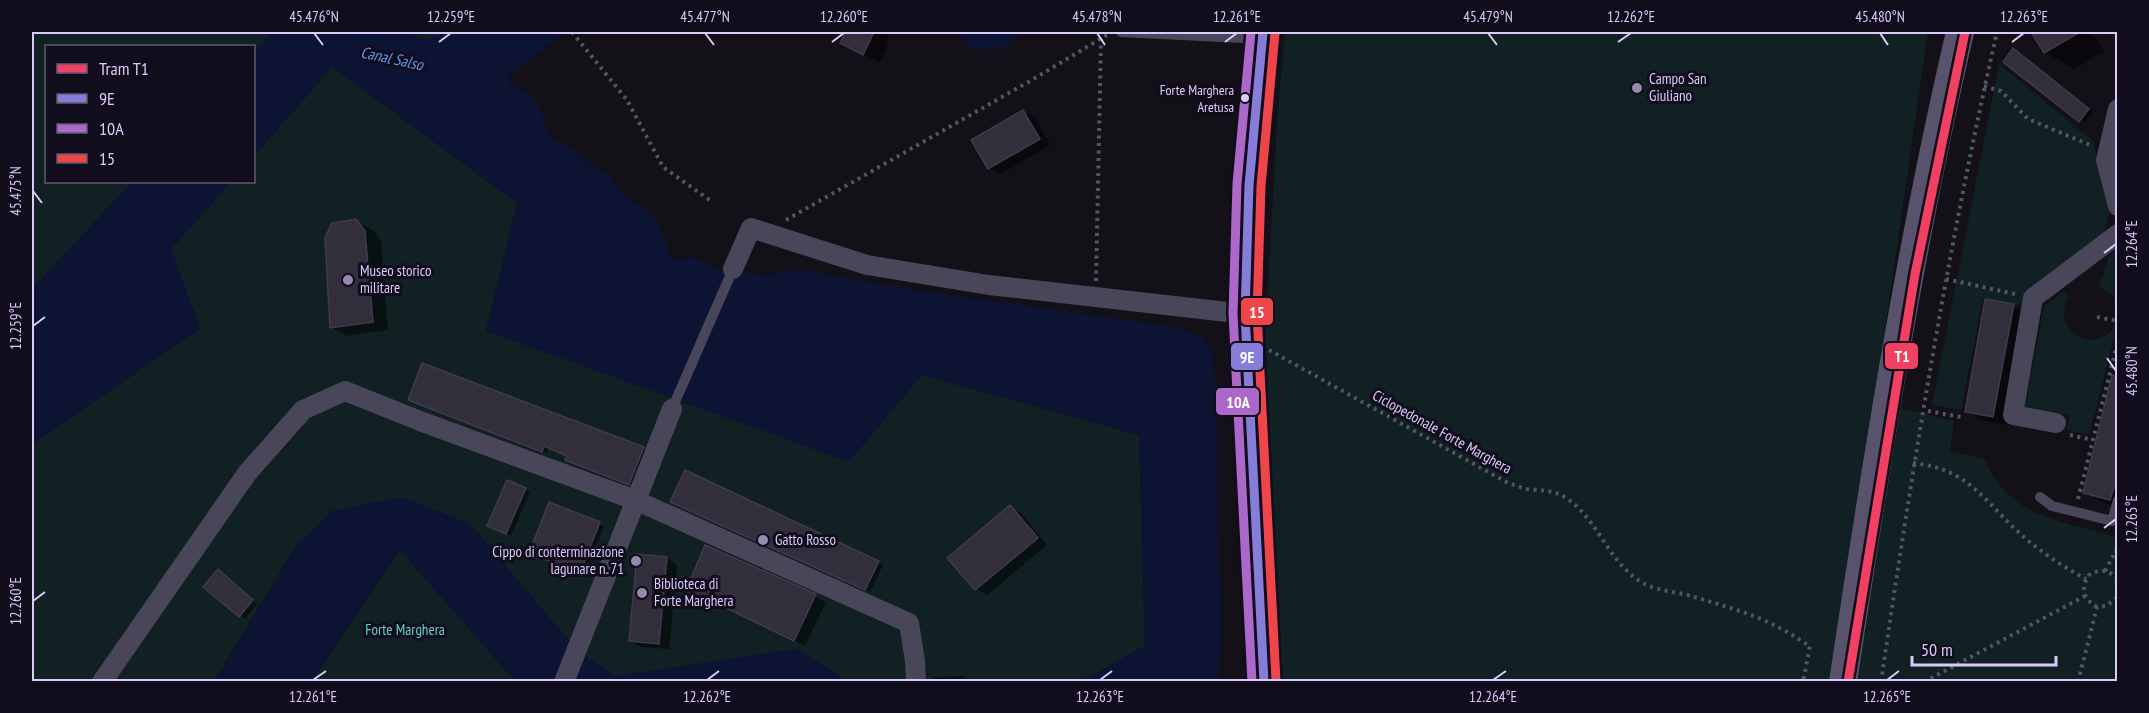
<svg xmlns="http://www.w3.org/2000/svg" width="2149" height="713" viewBox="0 0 2149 713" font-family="'PT Sans Narrow',sans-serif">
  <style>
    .green { fill: #102023 }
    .water { fill: #0d1433 }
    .shadow { fill: #0007 }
    .building { fill: #322e3b; stroke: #413a4c; stroke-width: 1.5 }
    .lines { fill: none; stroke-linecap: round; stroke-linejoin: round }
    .path { stroke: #4e5764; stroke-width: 4; stroke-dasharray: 3 4.5; stroke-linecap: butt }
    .lane { stroke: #494659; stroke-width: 10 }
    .street { stroke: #494659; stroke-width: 20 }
    .secondary { stroke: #58526c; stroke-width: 28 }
    .bus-1-casing { stroke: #120d1c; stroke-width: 14 }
    .bus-2-casing { stroke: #120d1c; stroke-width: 14 }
    .bus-3-casing { stroke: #120d1c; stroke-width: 14 }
    .bus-1 { stroke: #867dd9; stroke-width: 9 }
    .bus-2 { stroke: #ac68c9; stroke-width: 9 }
    .bus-3 { stroke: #ee454a; stroke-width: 9 }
    .tram-1-casing { stroke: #120d1c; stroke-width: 14 }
    .tram-1 { stroke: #f24062; stroke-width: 9 }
    .ticks { fill: none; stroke: #d9ccfb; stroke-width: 2 }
    .poi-dot { fill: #948aac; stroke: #120d1c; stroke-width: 2 }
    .bus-dot { fill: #d9ccfb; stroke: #120d1c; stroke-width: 2 }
    .labels { text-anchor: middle; stroke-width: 6; stroke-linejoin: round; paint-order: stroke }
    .bus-label { font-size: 14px; fill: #d9ccfb; stroke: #120d1c; text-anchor: end }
    .poi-label { font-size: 15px; fill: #d9ccfb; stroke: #120d1c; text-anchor: start }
    .street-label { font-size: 15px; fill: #d9ccfb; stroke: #120d1c }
    .park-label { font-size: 15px; fill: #5ed5cc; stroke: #120d1c }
    .water-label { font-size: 16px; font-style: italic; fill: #6197f4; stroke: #120d1c }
    .line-badge { stroke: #120d1c; stroke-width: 2 }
    .badge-label { font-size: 16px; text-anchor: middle; font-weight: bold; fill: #fff }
    .neatline { fill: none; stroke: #d9ccfb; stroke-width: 2 }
    .ticks-label { font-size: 15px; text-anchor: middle; fill: #d9ccfb }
  </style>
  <rect width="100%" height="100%" fill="#131018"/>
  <g class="green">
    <path d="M 32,32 L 272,32 L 254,52 L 254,46 L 46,46 L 46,182 L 132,182 L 32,289 Z"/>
    <path d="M 403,32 L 449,32 L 425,40 Z"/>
    <path d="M 1285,32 L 1928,32 L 1834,681 L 1279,682 L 1263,381 L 1277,121 Z"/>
    <path d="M 1999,64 L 2093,141 L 2110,211 L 2102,241 L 2028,307 L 1983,298 L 1961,410 L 1932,405 Z"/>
    <path d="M 332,67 L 517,203 L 486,331 L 922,375 L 1139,435 L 1145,646 L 1082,681 L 841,681 L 838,675 L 796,649 L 615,677 L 576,649 L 469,523 L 297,544 L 214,681 L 32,682 L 32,444 L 200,329 L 171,249 L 231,182 L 254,182 L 254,156 Z"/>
    <path d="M 2117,249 L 2118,250 L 2117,310 L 2113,296 L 2099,287 L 2109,256 Z"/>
    <path d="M 2064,291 L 2068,297 C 2048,341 2111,357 2117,316 L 2117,326 L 2089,435 L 2067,430 L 2070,415 L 2025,407 L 2044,306 Z"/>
    <path d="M 1898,408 L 1954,421 L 1950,451 L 1985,459 C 2010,519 2062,521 2117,537 L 2117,681 L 1853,682 Z"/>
    <path d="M 400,550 L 402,552 L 515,681 L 311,682 Z"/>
  </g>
  <g class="water">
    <path d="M 272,32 L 403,32 L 425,40 L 449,32 L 565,32 L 510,75 L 508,80 L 509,84 L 532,95 L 542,114 L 545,127 L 553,138 L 576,151 L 596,169 L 605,172 L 626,197 L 648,210 L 658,224 L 671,256 L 675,260 L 690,257 L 734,275 L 751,273 L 768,276 L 778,271 L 805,270 L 921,291 L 1172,326 L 1188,330 L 1202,338 L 1209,346 L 1213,357 L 1217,405 L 1218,563 L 1221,597 L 1222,629 L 1218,681 L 1082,681 L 1145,646 L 1139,435 L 922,375 L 849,462 L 486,331 L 517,203 L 332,67 L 254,156 L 254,52 Z"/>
    <path d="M 958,32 L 1024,32 L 999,50 L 970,48 Z"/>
    <path d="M 132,182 L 231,182 L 171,249 L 200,329 L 32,444 L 32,289 Z"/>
    <path d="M 401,497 L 469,523 L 576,649 L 615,676 L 796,649 L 839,675 L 841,681 L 515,681 L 400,550 L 311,681 L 214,682 L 297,544 L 332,511 Z"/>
  </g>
  <g class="shadow">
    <path d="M 847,32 L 891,32 L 885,44 L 888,46 L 880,63 L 842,43 Z"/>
    <path d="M 2033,32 L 2092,32 L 2104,51 L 2074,69 L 2045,52 Z"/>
    <path d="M 2018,53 L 2093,112 L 2085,123 L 2080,120 Z"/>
    <path d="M 1023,111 L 1034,117 L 1050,145 L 1000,174 L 989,168 Z"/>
    <path d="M 356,221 L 373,230 L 381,241 L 388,330 L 347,336 L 331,327 Z"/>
    <path d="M 2013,306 L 2029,315 L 2009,425 L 1982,420 L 1966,411 Z"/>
    <path d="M 2118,357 L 2118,510 L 2085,492 Z"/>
    <path d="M 415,402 L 643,449 L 648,452 L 634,486 L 572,463 L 569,456 L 549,448 L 547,453 Z"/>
    <path d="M 525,489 L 530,492 L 511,536 L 494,528 Z"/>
    <path d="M 550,504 L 604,526 L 585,575 L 536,555 Z"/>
    <path d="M 677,504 L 878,562 L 883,565 L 870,592 Z"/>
    <path d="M 1010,507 L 1021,513 L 1047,545 L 987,595 L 976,589 L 949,558 Z"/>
    <path d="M 667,558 L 677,565 L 669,649 L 641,647 L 630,640 Z"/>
    <path d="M 223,574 L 257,604 L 245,619 L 206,587 Z"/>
    <path d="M 815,596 L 826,602 L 805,646 L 721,604 L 720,608 L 697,597 Z"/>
    <path d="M 963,676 L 969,682 L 933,682 L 933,677 Z"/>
  </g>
  <g class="building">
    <path d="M 846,32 L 874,32 L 863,55 L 840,43 Z"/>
    <path d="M 2031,32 L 2080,32 L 2044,53 Z"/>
    <path d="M 2013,48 L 2089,109 L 2079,122 L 2003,62 Z"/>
    <path d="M 1023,110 L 1040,139 L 988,169 L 971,140 Z"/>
    <path d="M 356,219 L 365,231 L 373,322 L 330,328 L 325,238 L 332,223 Z"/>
    <path d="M 1985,299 L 2014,304 L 1993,417 L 1965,412 Z"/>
    <path d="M 422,363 L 644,447 L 629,485 L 565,460 L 567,456 L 544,446 L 542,452 L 408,400 Z"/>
    <path d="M 2112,375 L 2118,376 L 2118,475 L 2110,500 L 2083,493 Z"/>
    <path d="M 685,470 L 879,561 L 865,590 L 670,502 Z"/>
    <path d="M 507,480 L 526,488 L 506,534 L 487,526 Z"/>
    <path d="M 549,502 L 600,522 L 580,573 L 529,553 Z"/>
    <path d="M 1010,505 L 1038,538 L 975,590 L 947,558 Z"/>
    <path d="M 705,545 L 816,594 L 794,641 L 710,600 L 709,603 L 685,592 Z"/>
    <path d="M 637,554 L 667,557 L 659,644 L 629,641 Z"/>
    <path d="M 218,569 L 253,600 L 239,617 L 203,587 Z"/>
  </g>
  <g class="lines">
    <g class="path">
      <path d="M 572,32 L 627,100 L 663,167 L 711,201"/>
      <path d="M 1984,86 L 2001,91 L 2028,119 L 2090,145"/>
      <path d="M 786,220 L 1030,81 L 1107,35"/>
      <path d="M 1946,279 L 2015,294"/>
      <path d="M 1096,281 L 1101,39"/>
      <path d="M 2097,317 L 2118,321"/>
      <path d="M 1269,350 L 1508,483 C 1514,485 1520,487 1526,489 C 1540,491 1553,489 1566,498 C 1599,519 1610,568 1647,585 C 1660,591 1677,592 1691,596 C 1721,605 1751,613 1778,627 C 1789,632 1799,640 1810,646 L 1803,682"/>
      <path d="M 1928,411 L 1961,417"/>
      <path d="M 2070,435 L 2093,440"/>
      <path d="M 1913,463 C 1927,465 1940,467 1953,474 C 1977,486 1995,510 2015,529 C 2036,549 2060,565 2086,579"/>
      <path d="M 2078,499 L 2118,341"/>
      <path d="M 2105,571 L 2118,547"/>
      <path d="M 2097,607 C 2083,599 2080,588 2089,575 C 2100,568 2110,570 2118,580"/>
      <path d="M 1881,682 C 1913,464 1948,246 1997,32"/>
      <path d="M 1924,682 L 2085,596"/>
      <path d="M 2078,682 L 2097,607 L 2106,606 L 2118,597"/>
    </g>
    <g class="lane">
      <path d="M 1121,32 L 1262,39"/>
      <path d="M 672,409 L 733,269"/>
      <path d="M 2040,497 L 2052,506 L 2112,521 L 2118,500"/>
    </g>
    <g class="street">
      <path d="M 2118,109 L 2106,160 L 2118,206"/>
      <path d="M 733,269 L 751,228 L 867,265 L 989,285 L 1245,314"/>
      <path d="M 2056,423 L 2013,415 L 2033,298 L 2118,234"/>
      <path d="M 102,682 L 248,472 L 303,410 L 345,391 L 420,421 L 635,500 L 909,623 L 915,661 L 916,682"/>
      <path d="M 564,682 L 672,409"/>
    </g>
    <g class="secondary">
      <path d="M 1263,32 L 1249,185 L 1245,314 L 1264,682"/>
      <path d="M 1843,682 C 1876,464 1910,246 1960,32"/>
    </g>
    <g class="bus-1-casing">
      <path id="bus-1" d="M 1263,32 L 1249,185 L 1245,314 L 1264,682"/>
    </g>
    <g class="bus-2-casing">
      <path id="bus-2" d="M 1251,32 L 1237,184 L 1233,314 L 1252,682"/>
    </g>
    <g class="bus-3-casing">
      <path id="bus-3" d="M 1275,33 L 1261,186 L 1257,314 L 1276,681"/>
    </g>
    <use href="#bus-1" class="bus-1"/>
    <use href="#bus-2" class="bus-2"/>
    <use href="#bus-3" class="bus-3"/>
    <g class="tram-1-casing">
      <path id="tram-1" d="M 1848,682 L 1915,274 L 1965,32"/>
    </g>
    <use href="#tram-1" class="tram-1"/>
  </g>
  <path class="ticks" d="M 314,33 L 323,45M 705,33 L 714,45M 1097,33 L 1105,45M 1488,33 L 1497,45M 1880,33 L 1888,45M 439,42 L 451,33M 832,42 L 844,33M 1225,42 L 1237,33M 1618,42 L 1631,33M 2012,42 L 2024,33M 33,191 L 42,203M 2104,253 L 2116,244M 33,326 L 45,317M 2107,358 L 2116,371M 2104,528 L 2116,519M 33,601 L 45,592M 313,680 L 326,671M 707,680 L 719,671M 1100,680 L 1112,671M 1493,680 L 1506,671M 1887,680 L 1899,671"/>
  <g class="poi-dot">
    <circle cx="1637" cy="88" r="6"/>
    <circle cx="348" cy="280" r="6"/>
    <circle cx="763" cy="540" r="6"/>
    <circle cx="636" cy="561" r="6"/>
    <circle cx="642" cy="593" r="6"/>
  </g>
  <circle class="bus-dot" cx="1245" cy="98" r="5"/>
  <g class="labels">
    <g class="bus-label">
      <text x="1234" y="95">Forte Marghera<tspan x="1234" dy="17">Aretusa</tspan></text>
    </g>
    <g class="poi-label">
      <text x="1649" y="84">Campo San<tspan x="1649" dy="17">Giuliano</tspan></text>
      <text x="360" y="276">Museo storico<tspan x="360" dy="17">militare</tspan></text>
      <text x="775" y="545">Gatto Rosso</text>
      <text x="624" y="557" text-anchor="end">Cippo di conterminazione<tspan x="624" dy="17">lagunare n. 71</tspan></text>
      <text x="654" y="589">Biblioteca di<tspan x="654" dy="17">Forte Marghera</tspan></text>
    </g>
    <g class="street-label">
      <text transform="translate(1442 432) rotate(29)" y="5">Ciclopedonale Forte Marghera</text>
    </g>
    <g class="park-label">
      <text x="405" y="635">Forte Marghera</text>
    </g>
    <g class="water-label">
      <text transform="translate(392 58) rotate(12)" y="6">Canal Salso</text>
    </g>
  </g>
  <g class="line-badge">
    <rect x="1240" y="297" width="34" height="29" rx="6" fill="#ee454a"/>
    <rect x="1884" y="342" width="35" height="28" rx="6" fill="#f24062"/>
    <rect x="1230" y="342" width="34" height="29" rx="6" fill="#867dd9"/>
    <rect x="1215" y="387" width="45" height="29" rx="6" fill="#ac68c9"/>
  </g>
  <g class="badge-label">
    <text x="1257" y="318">15</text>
    <text x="1902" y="362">T1</text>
    <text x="1247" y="363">9E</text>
    <text x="1238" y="408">10A</text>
  </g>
  <rect width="2149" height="713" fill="none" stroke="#120d1c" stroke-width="66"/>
  <rect x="45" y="45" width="210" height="138" fill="#120d1c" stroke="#625975" stroke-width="1.5"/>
  <rect x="57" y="64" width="30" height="9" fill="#f24062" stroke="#625975" stroke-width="1.5"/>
  <text x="99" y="75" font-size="18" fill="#d9ccfb">Tram T1</text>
  <rect x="57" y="94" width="30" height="9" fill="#867dd9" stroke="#625975" stroke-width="1.5"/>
  <text x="99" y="105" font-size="18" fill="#d9ccfb">9E</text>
  <rect x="57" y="124" width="30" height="9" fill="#ac68c9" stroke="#625975" stroke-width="1.5"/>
  <text x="99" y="135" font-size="18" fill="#d9ccfb">10A</text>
  <rect x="57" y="154" width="30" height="9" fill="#ee454a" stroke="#625975" stroke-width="1.5"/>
  <text x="99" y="165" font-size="18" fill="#d9ccfb">15</text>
  <path d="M1912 656v9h144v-9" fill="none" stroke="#d9ccfb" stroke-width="3"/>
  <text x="1921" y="656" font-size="18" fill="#d9ccfb" stroke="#120d1c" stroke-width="4.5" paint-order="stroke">50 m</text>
  <rect x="33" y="33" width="2083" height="647" class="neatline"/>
  <g class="ticks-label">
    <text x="314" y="22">45.476°N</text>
    <text x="451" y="22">12.259°E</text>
    <text x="705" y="22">45.477°N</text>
    <text x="844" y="22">12.260°E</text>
    <text x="1097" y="22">45.478°N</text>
    <text x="1237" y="22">12.261°E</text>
    <text x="1488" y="22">45.479°N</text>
    <text x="1631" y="22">12.262°E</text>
    <text x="1880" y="22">45.480°N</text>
    <text x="2024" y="22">12.263°E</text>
    <text transform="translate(16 191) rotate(-90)" y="5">45.475°N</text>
    <text transform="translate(2132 244) rotate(-90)" y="5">12.264°E</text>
    <text transform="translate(16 326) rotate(-90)" y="5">12.259°E</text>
    <text transform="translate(2132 371) rotate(-90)" y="5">45.480°N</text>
    <text transform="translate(2132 519) rotate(-90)" y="5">12.265°E</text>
    <text transform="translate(16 601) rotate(-90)" y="5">12.260°E</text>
    <text x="313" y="702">12.261°E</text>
    <text x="707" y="702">12.262°E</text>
    <text x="1100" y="702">12.263°E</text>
    <text x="1493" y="702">12.264°E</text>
    <text x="1887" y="702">12.265°E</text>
  </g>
</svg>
